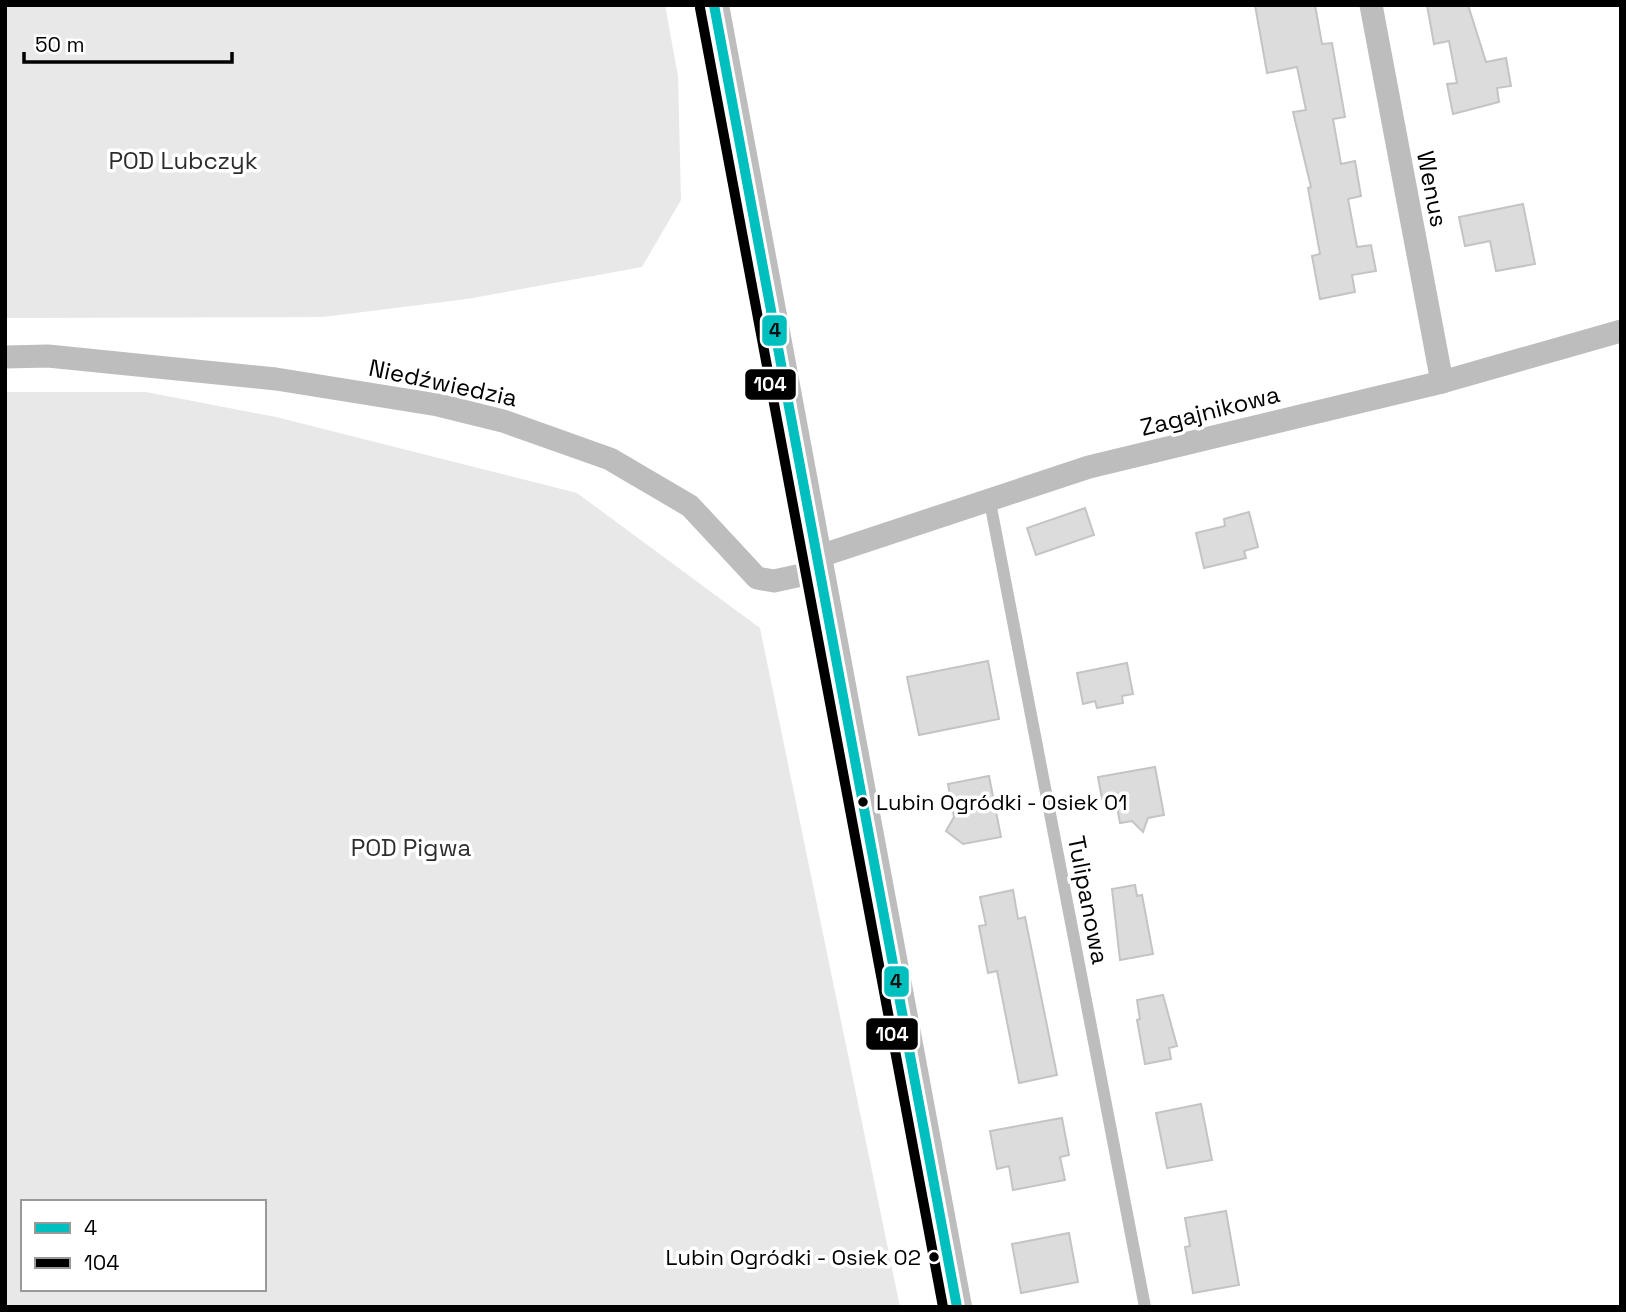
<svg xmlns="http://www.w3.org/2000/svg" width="1626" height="1312" viewBox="0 0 1626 1312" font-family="'Space Grotesk',sans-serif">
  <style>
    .green { fill: #e8e8e8; fill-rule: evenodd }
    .building { fill: #dcdcdc; stroke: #c4c4c4; stroke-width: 2 }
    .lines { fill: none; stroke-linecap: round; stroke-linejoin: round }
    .service { stroke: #bdbdbd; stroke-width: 12 }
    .minor { stroke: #bdbdbd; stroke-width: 23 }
    .tertiary { stroke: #bdbdbd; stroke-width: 30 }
    .bus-1-casing { stroke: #fff; stroke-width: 16 }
    .bus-2-casing { stroke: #fff; stroke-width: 16 }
    .bus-1 { stroke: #00bfbf; stroke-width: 10 }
    .bus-2 { stroke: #000; stroke-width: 10 }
    .bus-dot { fill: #000; stroke: #fff; stroke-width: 2.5 }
    .labels { text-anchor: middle; stroke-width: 7; stroke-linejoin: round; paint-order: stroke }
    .bus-label { font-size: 22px; fill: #000; stroke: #fff; text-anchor: start }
    .park-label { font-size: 24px; fill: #2d2d2d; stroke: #fff }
    .street-label { font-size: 24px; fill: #000; stroke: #fff }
    .line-badge { stroke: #fff; stroke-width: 2.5 }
    .badge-label { font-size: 19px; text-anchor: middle; font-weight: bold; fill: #fff }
    .pale-badge-label { font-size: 19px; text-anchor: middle; font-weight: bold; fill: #111 }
  </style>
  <rect width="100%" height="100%" fill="#fff"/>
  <g class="green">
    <path d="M 5,5 L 665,5 L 678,76 L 681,200 L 642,267 L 467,299 L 323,317 L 5,318 Z"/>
    <path d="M 5,392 L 146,392 L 276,417 L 577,493 L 760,628 L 900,1307 L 5,1307 ZM 23,1202 L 264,1202 L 264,1289 L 23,1289 Z"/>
  </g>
  <g class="building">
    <path d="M 1255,5 L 1315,5 L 1322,44 L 1332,43 L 1345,117 L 1333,119 L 1341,164 L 1355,161 L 1361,196 L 1348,199 L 1357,247 L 1371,245 L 1376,271 L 1352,275 L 1355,292 L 1320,299 L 1312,256 L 1320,254 L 1308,188 L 1311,187 L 1293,112 L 1306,110 L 1297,67 L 1267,73 Z"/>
    <path d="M 1427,5 L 1468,5 L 1486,62 L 1506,58 L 1511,86 L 1497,88 L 1499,102 L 1453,114 L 1447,84 L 1457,83 L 1449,41 L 1434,44 Z"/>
    <path d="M 1523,204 L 1535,264 L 1496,271 L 1490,241 L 1465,246 L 1459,217 Z"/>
    <path d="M 1085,508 L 1094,535 L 1036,555 L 1027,528 Z"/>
    <path d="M 1249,512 L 1258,547 L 1244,551 L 1246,558 L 1204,568 L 1196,533 L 1225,526 L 1224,519 Z"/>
    <path d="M 988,661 L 999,719 L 919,735 L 907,677 Z"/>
    <path d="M 1127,663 L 1133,694 L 1122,696 L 1123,703 L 1097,708 L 1095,701 L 1083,704 L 1077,673 Z"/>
    <path d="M 1155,767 L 1164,815 L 1148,818 L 1143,832 L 1132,821 L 1120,823 L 1115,796 L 1102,799 L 1098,777 Z"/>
    <path d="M 989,776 L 1001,837 L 963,844 L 946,831 L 954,817 L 948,784 Z"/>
    <path d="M 1135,885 L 1137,896 L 1142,895 L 1153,954 L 1120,960 L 1112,889 Z"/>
    <path d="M 1013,890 L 1018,919 L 1025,917 L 1057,1075 L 1019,1083 L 997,971 L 988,973 L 979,926 L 986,925 L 980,897 Z"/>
    <path d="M 1163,995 L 1177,1046 L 1169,1048 L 1171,1059 L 1145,1064 L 1137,1020 L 1140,1019 L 1137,1000 Z"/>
    <path d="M 1201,1104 L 1212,1160 L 1167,1168 L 1156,1113 Z"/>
    <path d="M 1062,1118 L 1069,1155 L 1060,1157 L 1065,1180 L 1013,1190 L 1009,1166 L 997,1169 L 990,1131 Z"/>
    <path d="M 1226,1211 L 1239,1285 L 1193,1293 L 1185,1247 L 1190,1246 L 1185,1218 Z"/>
    <path d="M 1069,1233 L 1078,1282 L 1021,1293 L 1012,1244 Z"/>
  </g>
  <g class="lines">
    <path class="service" d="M 990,502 L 1145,1307"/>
    <g class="minor">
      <path d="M 1371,5 L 1442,382"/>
      <path d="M 5,357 L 48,356 L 276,379 L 438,405 L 503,421 L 610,459 L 690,506 L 757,578 L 774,581 L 820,571"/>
      <path d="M 817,557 L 1089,467 L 1442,382 L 1621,331"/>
    </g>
    <path class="tertiary" d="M 714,5 L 957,1307"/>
    <g class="bus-1-casing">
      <path id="bus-1" d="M 714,5 L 957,1307"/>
    </g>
    <g class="bus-2-casing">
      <path id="bus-2" d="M 700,8 L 943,1307"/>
    </g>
    <use href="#bus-1" class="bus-1"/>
    <use href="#bus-2" class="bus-2"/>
  </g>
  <g class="bus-dot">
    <circle cx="863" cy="802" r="6"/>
    <circle cx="934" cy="1257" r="6"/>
  </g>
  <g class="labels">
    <g class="bus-label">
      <text x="876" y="810">Lubin Ogródki - Osiek 01</text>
      <text x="921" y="1265" text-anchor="end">Lubin Ogródki - Osiek 02</text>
    </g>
    <g class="park-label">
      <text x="183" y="169">POD Lubczyk</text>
      <text x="411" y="856">POD Pigwa</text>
    </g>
    <g class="street-label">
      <text transform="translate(1432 189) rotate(79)" y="8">Wenus</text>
      <text transform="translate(443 383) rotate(12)" y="8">Niedźwiedzia</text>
      <text transform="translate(1210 411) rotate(-14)" y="8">Zagajnikowa</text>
      <text transform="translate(1088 900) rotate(79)" y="8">Tulipanowa</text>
    </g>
  </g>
  <g class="line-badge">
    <rect x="761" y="314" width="27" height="33" rx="7" fill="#00bfbf"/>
    <rect x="744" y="368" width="53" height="33" rx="7" fill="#000"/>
    <rect x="883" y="965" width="27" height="33" rx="7" fill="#00bfbf"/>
    <rect x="865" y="1017" width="54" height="34" rx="7" fill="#000"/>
  </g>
  <g class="badge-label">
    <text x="770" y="391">104</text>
    <text x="892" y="1041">104</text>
  </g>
  <g class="pale-badge-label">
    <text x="775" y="337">4</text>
    <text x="896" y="988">4</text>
  </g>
  <rect width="1626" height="1312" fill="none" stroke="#000000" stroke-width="14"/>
  <rect x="21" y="1200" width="245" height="91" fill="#ffffff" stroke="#999999" stroke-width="2"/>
  <rect x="35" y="1223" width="35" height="10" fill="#00bfbf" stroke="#999999" stroke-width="2"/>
  <text x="84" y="1235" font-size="21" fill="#000000">4</text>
  <rect x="35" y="1258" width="35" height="10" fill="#000000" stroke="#999999" stroke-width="2"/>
  <text x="84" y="1270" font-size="21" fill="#000000">104</text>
  <path d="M24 52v10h208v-10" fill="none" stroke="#000000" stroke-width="3.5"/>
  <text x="35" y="52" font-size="21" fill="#000000" stroke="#ffffff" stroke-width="5" paint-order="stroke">50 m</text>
</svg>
